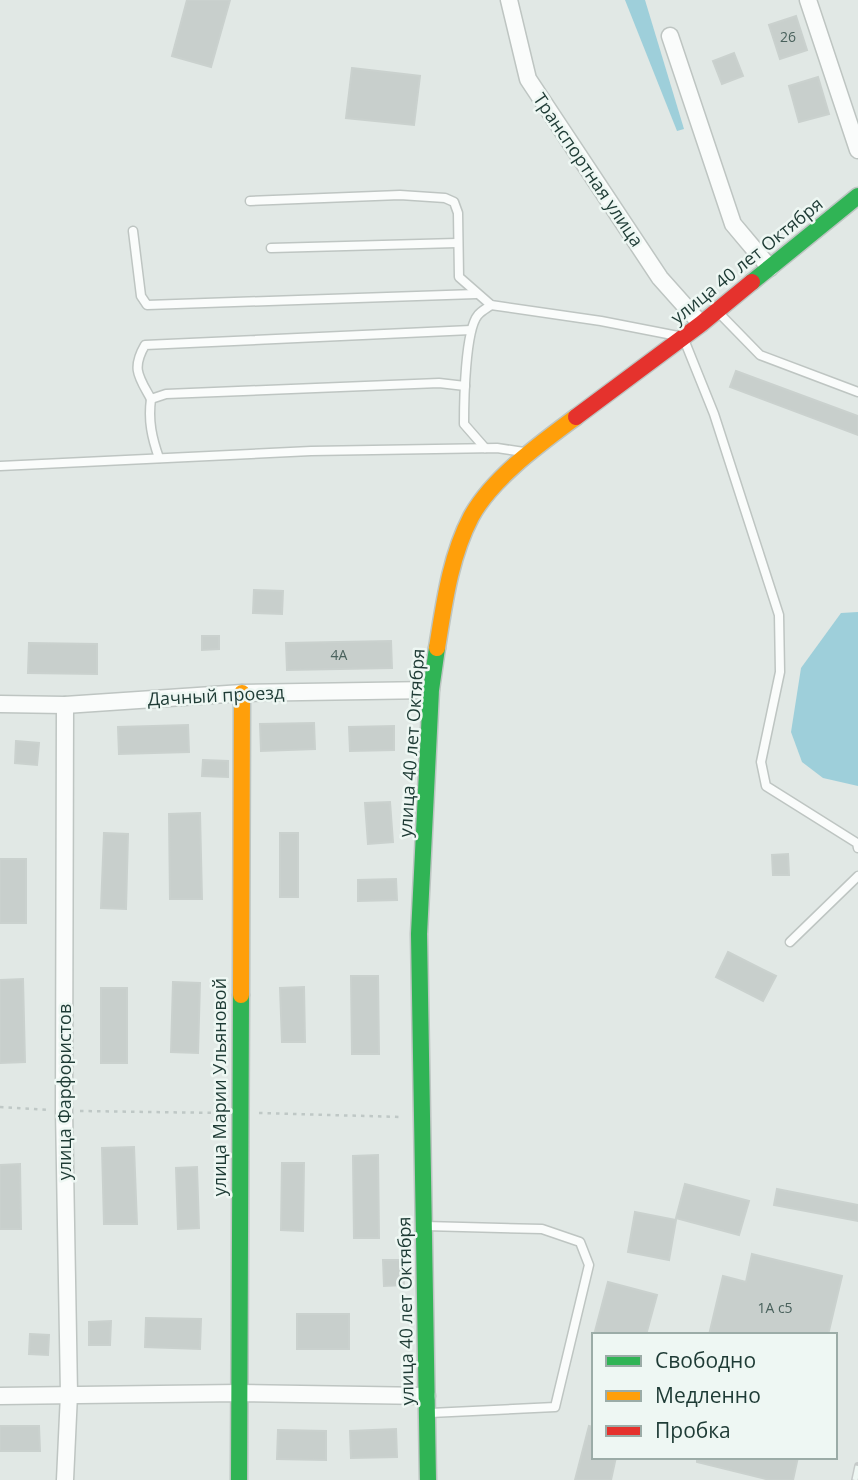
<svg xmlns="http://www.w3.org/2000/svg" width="858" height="1480" viewBox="0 0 858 1480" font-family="'Open Sans',sans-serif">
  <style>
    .water { fill: #9ecfda }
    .building { fill: #c8cfcc; stroke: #cad1ce; stroke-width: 2 }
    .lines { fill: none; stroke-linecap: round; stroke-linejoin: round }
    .lane-casing { stroke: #bec5c2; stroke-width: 11 }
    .street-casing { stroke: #bec5c2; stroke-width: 19 }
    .fast-casing { stroke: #bdc5c2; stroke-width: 19 }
    .slow-casing { stroke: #bdc5c2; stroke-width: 19 }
    .jam-casing { stroke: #bdc5c2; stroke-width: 19 }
    .path { stroke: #bfc8c6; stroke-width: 2.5; stroke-dasharray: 3.5 5; stroke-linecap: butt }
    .lane { stroke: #fafcfb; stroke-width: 8 }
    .street { stroke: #fafcfb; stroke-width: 16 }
    .fast { stroke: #30b455; stroke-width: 16 }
    .slow { stroke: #ff9f0a; stroke-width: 16 }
    .jam { stroke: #e5322d; stroke-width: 16 }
    .rail-casing { stroke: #c5cac9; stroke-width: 8 }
    .rail { stroke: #eef7f3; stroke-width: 5; stroke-dasharray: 16; stroke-linecap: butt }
    .labels { text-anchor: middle; stroke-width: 5; stroke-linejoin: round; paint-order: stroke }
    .number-label { font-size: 14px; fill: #49615c }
    .street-label { font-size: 18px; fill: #1e3b35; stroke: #eef7f3 }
  </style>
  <rect width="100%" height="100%" fill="#e1e8e5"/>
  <g class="water">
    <path d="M 625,0 L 645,0 L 684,129 L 677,131 Z"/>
    <path d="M 858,612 L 858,786 L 823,778 L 802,762 L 791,732 L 801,668 L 841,613 Z"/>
  </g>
  <g class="building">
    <path d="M 187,0 L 230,0 L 211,67 L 172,56 Z"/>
    <path d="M 796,16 L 807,50 L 780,59 L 769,25 Z"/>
    <path d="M 734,53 L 743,76 L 722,84 L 713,61 Z"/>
    <path d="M 352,68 L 420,76 L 414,125 L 346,118 Z"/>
    <path d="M 818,77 L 829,114 L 799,122 L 789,86 Z"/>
    <path d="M 736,371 L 858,416 L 858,435 L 730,387 Z"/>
    <path d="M 254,590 L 283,591 L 282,614 L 253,613 Z"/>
    <path d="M 202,636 L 219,636 L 219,649 L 202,650 Z"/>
    <path d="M 391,641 L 392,668 L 287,670 L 286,643 Z"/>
    <path d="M 29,643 L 97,644 L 97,674 L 28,673 Z"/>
    <path d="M 314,723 L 315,749 L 261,751 L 260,724 Z"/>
    <path d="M 188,725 L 189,752 L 119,754 L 118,727 Z"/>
    <path d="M 394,726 L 394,750 L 350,751 L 349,727 Z"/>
    <path d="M 16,741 L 39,743 L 37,765 L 15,763 Z"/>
    <path d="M 203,760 L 228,761 L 228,777 L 202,776 Z"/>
    <path d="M 390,802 L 393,842 L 368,844 L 365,803 Z"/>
    <path d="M 200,813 L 202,899 L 170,899 L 169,814 Z"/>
    <path d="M 104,833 L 128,834 L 126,909 L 101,908 Z"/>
    <rect x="280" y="833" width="18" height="64"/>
    <path d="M 788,854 L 789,875 L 773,875 L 772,855 Z"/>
    <rect x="0" y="859" width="26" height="64"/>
    <path d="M 396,879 L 397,900 L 358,901 L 358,880 Z"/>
    <path d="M 728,952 L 776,976 L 763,1001 L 716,977 Z"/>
    <path d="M 351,976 L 378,976 L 379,1054 L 352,1054 Z"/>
    <path d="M 23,979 L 25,1062 L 0,1063 L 0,980 Z"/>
    <path d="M 173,982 L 200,983 L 198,1053 L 171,1052 Z"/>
    <path d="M 304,987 L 305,1042 L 282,1042 L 280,988 Z"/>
    <rect x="101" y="988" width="26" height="75"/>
    <path d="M 134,1147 L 137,1224 L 104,1224 L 102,1148 Z"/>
    <path d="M 378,1155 L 379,1238 L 354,1238 L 353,1156 Z"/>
    <path d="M 282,1163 L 304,1163 L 303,1231 L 281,1230 Z"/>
    <path d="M 20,1164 L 21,1229 L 0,1229 L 0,1165 Z"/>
    <path d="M 197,1167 L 199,1228 L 178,1229 L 176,1168 Z"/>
    <path d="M 685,1184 L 749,1201 L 739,1235 L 676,1218 Z"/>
    <path d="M 777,1189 L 858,1205 L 858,1221 L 774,1205 Z"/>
    <path d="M 635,1212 L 676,1220 L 669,1260 L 628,1252 Z"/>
    <path d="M 752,1254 L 842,1276 L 828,1335 L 709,1335 L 723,1276 L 746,1282 Z"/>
    <path d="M 383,1260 L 403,1260 L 404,1285 L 384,1286 Z"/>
    <path d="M 608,1282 L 657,1295 L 646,1335 L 594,1335 Z"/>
    <rect x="297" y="1314" width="52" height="35"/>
    <path d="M 146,1318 L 201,1319 L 200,1349 L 145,1347 Z"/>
    <path d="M 111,1321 L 110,1345 L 89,1345 L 89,1322 Z"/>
    <path d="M 30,1334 L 49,1335 L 48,1355 L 29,1354 Z"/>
    <path d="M 0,1426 L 39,1426 L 40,1451 L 0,1451 Z"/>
    <path d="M 589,1426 L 594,1427 L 594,1457 L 616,1457 L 611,1480 L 575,1480 Z"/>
    <path d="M 396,1429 L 397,1457 L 351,1458 L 350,1431 Z"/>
    <path d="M 278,1430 L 326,1431 L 326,1460 L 277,1459 Z"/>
    <path d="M 697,1457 L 798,1457 L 793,1480 L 770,1480 L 697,1462 Z"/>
  </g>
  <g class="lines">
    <g class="lane-casing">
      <g id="lane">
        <path d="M 250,201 L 400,195 L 445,198 L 454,202 L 458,213 L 459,277 L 491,305 L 601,321 L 683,337 L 714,414 L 779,615 L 780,672 L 761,762 L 766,786 L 857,843 L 858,848"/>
        <path d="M 133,231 L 141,296 L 147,305 L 476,294"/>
        <path d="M 271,248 L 457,243"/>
        <path d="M 718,312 L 760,355 L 858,392"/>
        <path d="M 151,399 C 139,377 131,369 145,345 L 471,330"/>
        <path d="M 485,448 L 464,424 C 464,402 465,330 478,315 C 481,311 487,308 491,305"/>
        <path d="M 159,458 C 152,438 148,421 151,399 L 166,394 L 439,383 L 465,386"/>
        <path d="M 0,466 L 311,451 L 497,448 L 524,452"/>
        <path d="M 790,942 L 858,876"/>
        <path d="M 425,1226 L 542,1229 L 580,1242 L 589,1265 L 555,1407 L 430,1413"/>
      </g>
    </g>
    <g class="street-casing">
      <g id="street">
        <path d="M 509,0 L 528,79 L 660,278 L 701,324"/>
        <path d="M 808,0 L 858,150"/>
        <path d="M 670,36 L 733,224 L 770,268"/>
        <path d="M 0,704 L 65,705 L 242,693 L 431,690"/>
        <path d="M 0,1396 L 239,1393 L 427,1396"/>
        <path d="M 65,1480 L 69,1394 L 64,1110 L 65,705"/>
      </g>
    </g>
    <g class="fast-casing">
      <g id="fast">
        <path d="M 752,282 L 858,196"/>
        <path d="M 239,1480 L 241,995"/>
        <path d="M 428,1480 L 419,934 L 431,690 L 437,648"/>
      </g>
    </g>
    <g class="slow-casing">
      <g id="slow">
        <path d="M 437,648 C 444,605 450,557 471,517 C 492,478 541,443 576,417"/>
        <path d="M 241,995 L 242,693"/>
      </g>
    </g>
    <g class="jam-casing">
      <path id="jam" d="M 576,417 L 701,324 L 752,282"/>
    </g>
    <g class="path">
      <path d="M 0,1107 L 49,1110"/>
      <path d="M 80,1111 L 221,1113"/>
      <path d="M 259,1113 L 402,1117"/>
    </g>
    <use href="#lane" class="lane"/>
    <use href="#street" class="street"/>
    <use href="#fast" class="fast"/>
    <use href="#slow" class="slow"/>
    <use href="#jam" class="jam"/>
    <g class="rail-casing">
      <path id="rail" d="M 855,1480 L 858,1466"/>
    </g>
    <use href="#rail" class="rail"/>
  </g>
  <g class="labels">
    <g class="number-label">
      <text x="788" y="42">26</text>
      <text x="339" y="660">4А</text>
      <text x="775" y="1313">1А с5</text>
    </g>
    <g class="street-label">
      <text transform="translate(588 170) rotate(56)" y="6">Транспортная улица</text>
      <text transform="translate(747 261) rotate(-39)" y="6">улица 40 лет Октября</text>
      <text transform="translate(216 696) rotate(-3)" y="6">Дачный проезд</text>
      <text transform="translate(412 743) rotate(-86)" y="6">улица 40 лет Октября</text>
      <text transform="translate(220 1087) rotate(-90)" y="6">улица Марии Ульяновой</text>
      <text transform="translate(65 1092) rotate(-90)" y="6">улица Фарфористов</text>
      <text transform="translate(406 1311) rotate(-91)" y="6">улица 40 лет Октября</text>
    </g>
  </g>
  <rect x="592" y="1333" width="245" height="126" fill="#eef7f3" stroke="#9baca7" stroke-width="2"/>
  <rect x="606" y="1356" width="35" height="10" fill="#30b455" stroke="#9baca7" stroke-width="2"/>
  <text x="655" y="1368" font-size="21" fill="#1e3b35">Свободно</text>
  <rect x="606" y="1391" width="35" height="10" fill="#ff9f0a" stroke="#9baca7" stroke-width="2"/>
  <text x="655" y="1403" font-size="21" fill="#1e3b35">Медленно</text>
  <rect x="606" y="1426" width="35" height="10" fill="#e5322d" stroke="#9baca7" stroke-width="2"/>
  <text x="655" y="1438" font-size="21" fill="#1e3b35">Пробка</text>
</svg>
